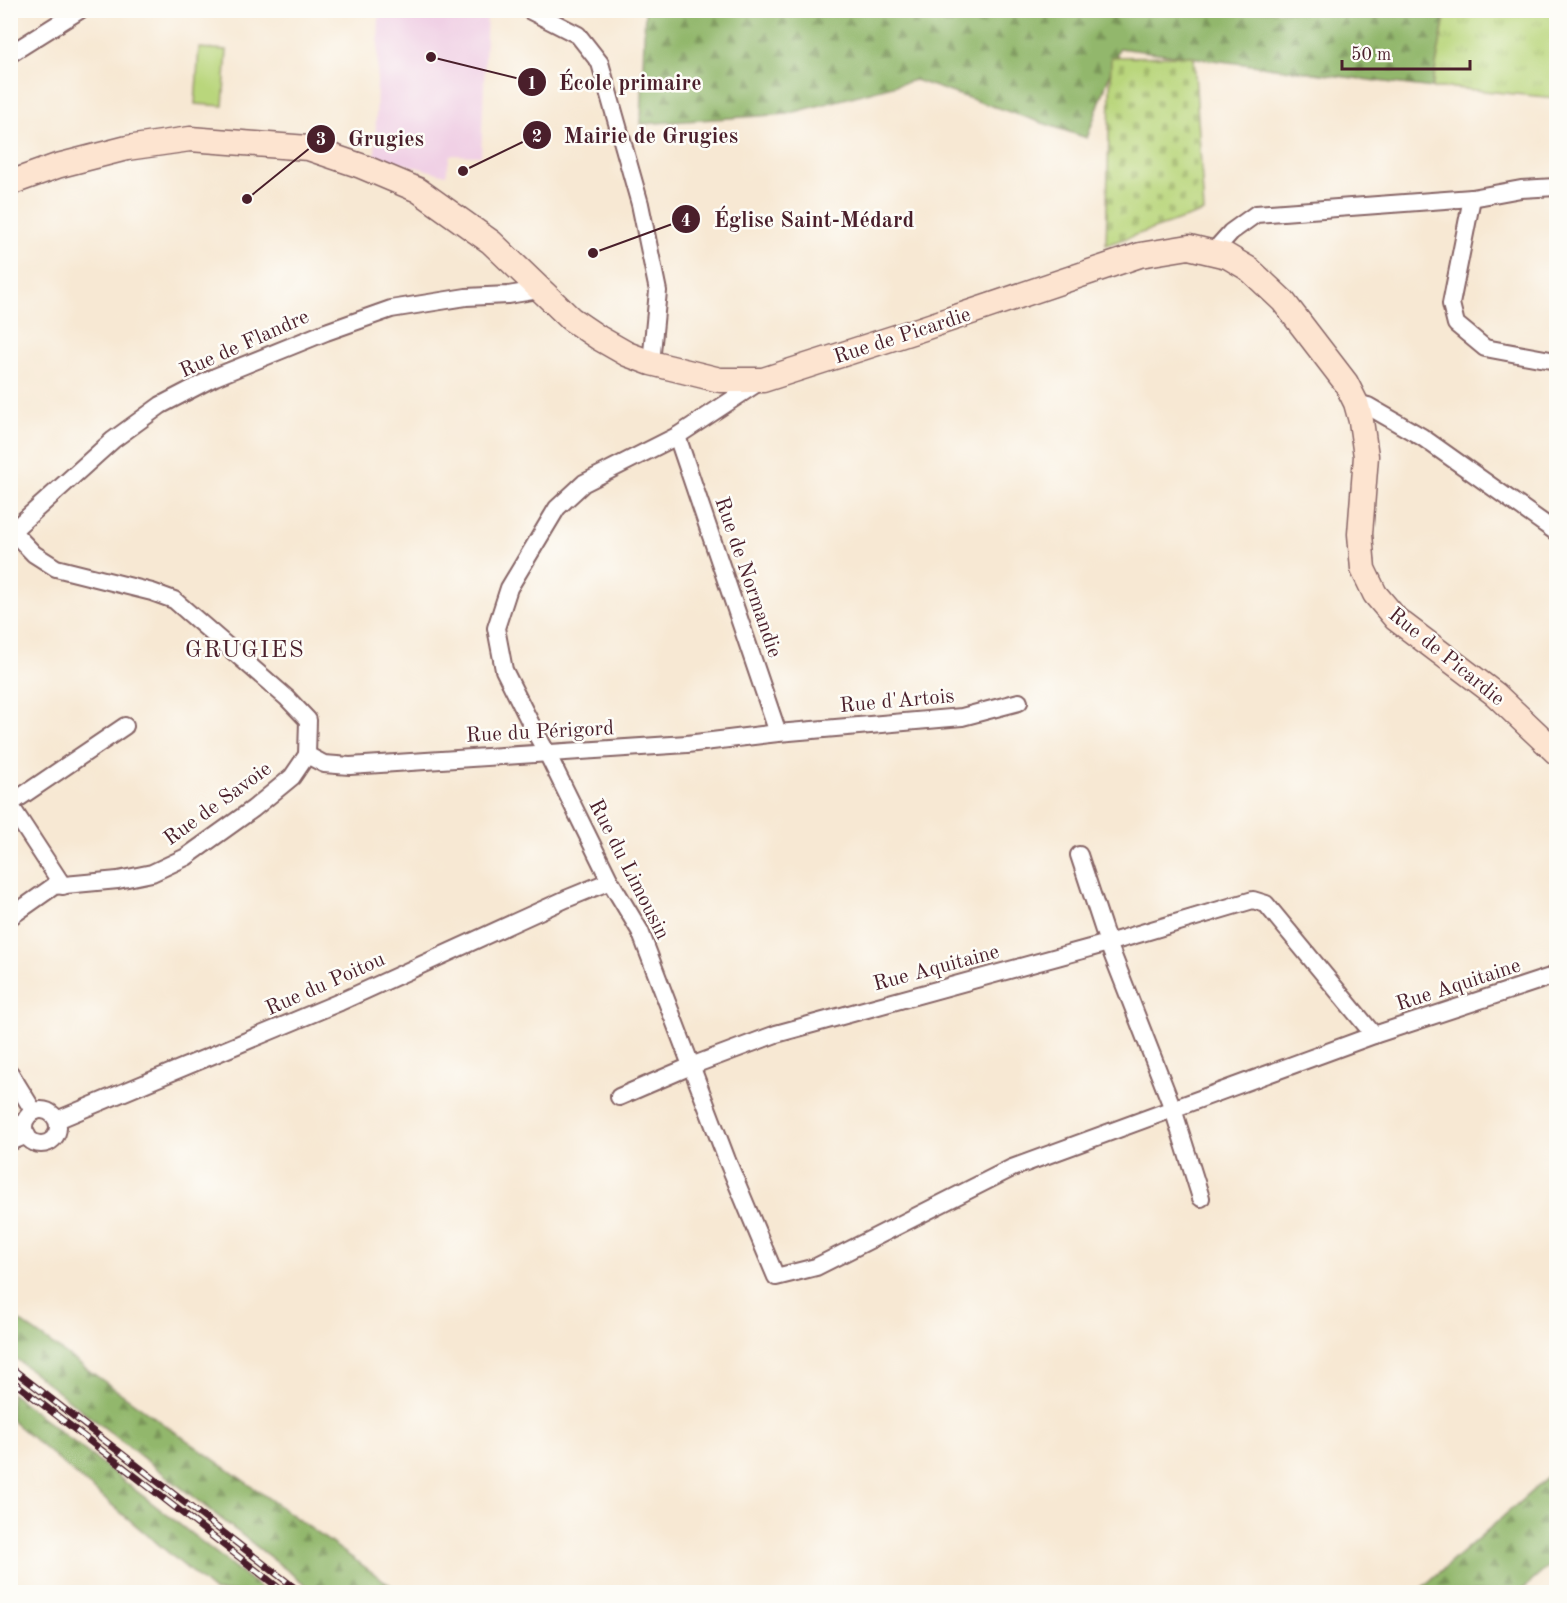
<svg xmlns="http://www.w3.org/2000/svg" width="1567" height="1603" viewBox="0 0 1567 1603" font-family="'Old Standard TT',serif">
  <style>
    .built { fill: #f0d0e5 }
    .forest { fill: url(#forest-firs); stroke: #6e6b4c; stroke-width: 1.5 }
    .cemetery { fill: url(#cemetery-stones); stroke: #827a54; stroke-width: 1.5 }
    .park { fill: url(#park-tufts); stroke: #827a54; stroke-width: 1.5 }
    .pitch { fill: #b9d67c; stroke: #827a54; stroke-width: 1.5 }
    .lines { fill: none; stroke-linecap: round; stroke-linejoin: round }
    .street-casing { stroke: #876566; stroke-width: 20 }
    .secondary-casing { stroke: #876566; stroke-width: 27 }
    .street { stroke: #fff; stroke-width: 16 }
    .secondary { stroke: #fde4d0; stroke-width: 24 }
    .rail-casing { stroke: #4a1f2b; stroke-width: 7 }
    .rail { stroke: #fdfcf7; stroke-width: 4.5; stroke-dasharray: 14; stroke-linecap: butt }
    .labels { text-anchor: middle; stroke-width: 5; stroke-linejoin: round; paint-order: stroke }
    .street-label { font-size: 21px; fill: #4a1f2b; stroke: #fdfcf7 }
    .quarter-label { font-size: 24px; letter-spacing: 1.5px; fill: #4a1f2b; stroke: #fdfcf7 }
    .leader { fill: none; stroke: #4a1f2b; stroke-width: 2 }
    .callout-dot { fill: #4a1f2b; stroke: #fdfcf7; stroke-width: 2 }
    .mark-label { font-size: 18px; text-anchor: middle; font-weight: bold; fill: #fff }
    .callout-label { font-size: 22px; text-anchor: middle; font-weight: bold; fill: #4a1f2b; stroke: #fdfcf7; stroke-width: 5; stroke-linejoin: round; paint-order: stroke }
  </style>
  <defs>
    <pattern id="forest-firs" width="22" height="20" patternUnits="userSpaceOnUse" patternTransform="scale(1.5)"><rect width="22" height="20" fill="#92b76c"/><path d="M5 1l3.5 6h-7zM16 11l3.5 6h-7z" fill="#799459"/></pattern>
    <pattern id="cemetery-stones" width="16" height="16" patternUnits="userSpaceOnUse" patternTransform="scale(1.5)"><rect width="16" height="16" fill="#b9d67c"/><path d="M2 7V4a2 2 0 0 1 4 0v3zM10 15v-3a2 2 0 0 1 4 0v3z" fill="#a1b76b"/></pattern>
    <pattern id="park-tufts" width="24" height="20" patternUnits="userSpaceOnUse" patternTransform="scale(1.5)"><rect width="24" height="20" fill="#b9d67c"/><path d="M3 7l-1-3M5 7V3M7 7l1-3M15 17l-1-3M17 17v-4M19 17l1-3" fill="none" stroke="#a1b76b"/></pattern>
  </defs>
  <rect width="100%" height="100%" fill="#fdfcf7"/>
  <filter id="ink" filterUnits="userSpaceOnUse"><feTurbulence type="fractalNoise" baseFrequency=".0167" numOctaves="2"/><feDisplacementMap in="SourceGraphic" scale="12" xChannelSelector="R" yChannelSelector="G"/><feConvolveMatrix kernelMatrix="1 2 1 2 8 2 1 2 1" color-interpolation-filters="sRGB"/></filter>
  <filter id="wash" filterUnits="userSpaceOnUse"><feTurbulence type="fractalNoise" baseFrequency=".008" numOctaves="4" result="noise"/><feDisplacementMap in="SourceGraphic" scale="24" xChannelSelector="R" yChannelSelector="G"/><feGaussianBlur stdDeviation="1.35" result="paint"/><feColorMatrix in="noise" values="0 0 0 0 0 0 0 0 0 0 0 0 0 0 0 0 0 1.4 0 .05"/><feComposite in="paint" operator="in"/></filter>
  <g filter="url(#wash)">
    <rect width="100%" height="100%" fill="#f7e8d3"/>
    <path class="built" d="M 482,10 L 487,12 L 481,156 L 450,155 L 446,175 L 375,156 L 379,11 Z"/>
    <g class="forest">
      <path d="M 645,11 L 1446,11 L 1432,88 L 1119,48 L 1087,138 L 915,80 L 787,114 L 641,124 Z"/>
      <path d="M 11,1315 L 400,1592 L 315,1592 L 11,1355 Z"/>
      <path d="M 11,1393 L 266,1592 L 215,1592 L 11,1420 Z"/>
      <path d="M 1556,1470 L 1556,1560 L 1520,1592 L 1417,1592 Z"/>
    </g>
    <path class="cemetery" d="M 1194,56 L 1204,212 L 1106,245 L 1111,57 Z"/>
    <path class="park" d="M 1446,11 L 1556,11 L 1556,98 L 1454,88 L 1432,88 Z"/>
    <path class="pitch" d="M 199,48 L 227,50 L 223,106 L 195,104 Z"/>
  </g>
  <g filter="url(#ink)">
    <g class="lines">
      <g class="street-casing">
        <g id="street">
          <path d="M 529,10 L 578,35 L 600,63 L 640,204 L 658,291 L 651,363"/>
          <path d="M 10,54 L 80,10"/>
          <path d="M 1472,198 L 1451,304 L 1456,324 L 1485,348 L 1556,361"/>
          <path d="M 1213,252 L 1231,232 L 1256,214 L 1472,198 L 1521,189 L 1556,187"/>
          <path d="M 762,380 L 677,436 L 584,483 L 557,508 L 509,588 L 496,628 L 504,670 L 534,730 L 547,753 L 610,881 L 640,931 L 727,1160 L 776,1277 L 816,1267 L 1012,1168 L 1374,1035 L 1556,975"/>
          <path d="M 1356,403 L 1368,406 L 1422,437 L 1556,532"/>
          <path d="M 677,436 L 778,733"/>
          <path d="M 12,531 L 34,554 L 56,568 L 152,592 L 174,600 L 287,698 L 308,720 L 307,755"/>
          <path d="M 10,533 L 113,440 L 161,405 L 215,377 L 326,332 L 391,309 L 466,297 L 508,295 L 539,290"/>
          <path d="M 307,755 L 324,764 L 350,766 L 687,744 L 778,733 L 962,717 L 1019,702"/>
          <path d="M 10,804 L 125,726"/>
          <path d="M 10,805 L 63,886"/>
          <path d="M 1079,855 L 1108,943 L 1173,1109 L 1201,1198"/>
          <path d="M 10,917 L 54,886 L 118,880 L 152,873 L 186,857 L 253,809 L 292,777 L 307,755"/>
          <path d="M 10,1073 L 34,1112"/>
          <path d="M 619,1097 L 691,1066 L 776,1034 L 1108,943 L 1253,900 L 1266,904 L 1374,1035"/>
          <circle cx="41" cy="1127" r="17"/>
          <path d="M 57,1120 L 340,1002 L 566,899 L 610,881"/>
          <path d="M 10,1142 L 27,1135"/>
        </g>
      </g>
      <g class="secondary-casing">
        <path id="secondary" d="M 10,183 L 57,166 L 127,148 L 190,139 L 308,148 L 361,166 L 418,190 L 491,242 L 571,319 L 599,338 L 627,354 L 651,363 L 720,380 L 763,380 L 918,330 L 1140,255 L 1189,247 L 1227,256 L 1249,269 L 1283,301 L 1346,383 L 1356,403 L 1361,421 L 1366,456 L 1360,534 L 1363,569 L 1375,594 L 1396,619 L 1495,694 L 1556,752"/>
      </g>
      <use href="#street" class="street"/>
      <use href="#secondary" class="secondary"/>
      <g class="rail-casing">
        <g id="rail">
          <path d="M 10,1367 L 300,1592"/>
          <path d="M 10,1379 L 284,1592"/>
        </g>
      </g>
      <use href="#rail" class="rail"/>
    </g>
  </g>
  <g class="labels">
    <g class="street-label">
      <text transform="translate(902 335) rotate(-18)" y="7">Rue de Picardie</text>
      <text transform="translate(244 343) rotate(-24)" y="7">Rue de Flandre</text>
      <text transform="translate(749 577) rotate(71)" y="7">Rue de Normandie</text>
      <text transform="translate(1447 656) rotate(39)" y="7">Rue de Picardie</text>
      <text transform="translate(897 700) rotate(-5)" y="7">Rue d'Artois</text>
      <text transform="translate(540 731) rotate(-3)" y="7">Rue du Périgord</text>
      <text transform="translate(217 803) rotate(-36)" y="7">Rue de Savoie</text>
      <text transform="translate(630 869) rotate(63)" y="7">Rue du Limousin</text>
      <text transform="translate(936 967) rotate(-15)" y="7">Rue Aquitaine</text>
      <text transform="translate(325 983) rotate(-24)" y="7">Rue du Poitou</text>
      <text transform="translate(1458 984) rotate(-18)" y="7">Rue Aquitaine</text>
    </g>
    <g class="quarter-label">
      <text x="245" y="657">GRUGIES</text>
    </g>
  </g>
  <path class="leader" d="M431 57L532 82M463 171L537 135M247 199L321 139M593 253L686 219"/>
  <g class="callout-dot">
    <circle cx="431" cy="57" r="6"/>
    <circle cx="463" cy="171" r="6"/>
    <circle cx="247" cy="199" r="6"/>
    <circle cx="593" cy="253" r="6"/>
    <circle cx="532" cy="82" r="15"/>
    <circle cx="537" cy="135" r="15"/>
    <circle cx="321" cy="139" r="15"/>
    <circle cx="686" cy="219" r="15"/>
  </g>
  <g class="mark-label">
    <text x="532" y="89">1</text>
    <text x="537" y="142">2</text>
    <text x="321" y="145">3</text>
    <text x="686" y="226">4</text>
  </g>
  <g class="callout-label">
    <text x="630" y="90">École primaire</text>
    <text x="651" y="143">Mairie de Grugies</text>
    <text x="386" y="146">Grugies</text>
    <text x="814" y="227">Église Saint-Médard</text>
  </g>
  <rect width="1567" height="1603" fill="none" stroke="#fdfcf7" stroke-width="36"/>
  <path d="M1342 60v9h128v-9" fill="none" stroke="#4a1f2b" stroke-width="3"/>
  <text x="1351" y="60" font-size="18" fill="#4a1f2b" stroke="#fdfcf7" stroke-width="4.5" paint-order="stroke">50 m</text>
</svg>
